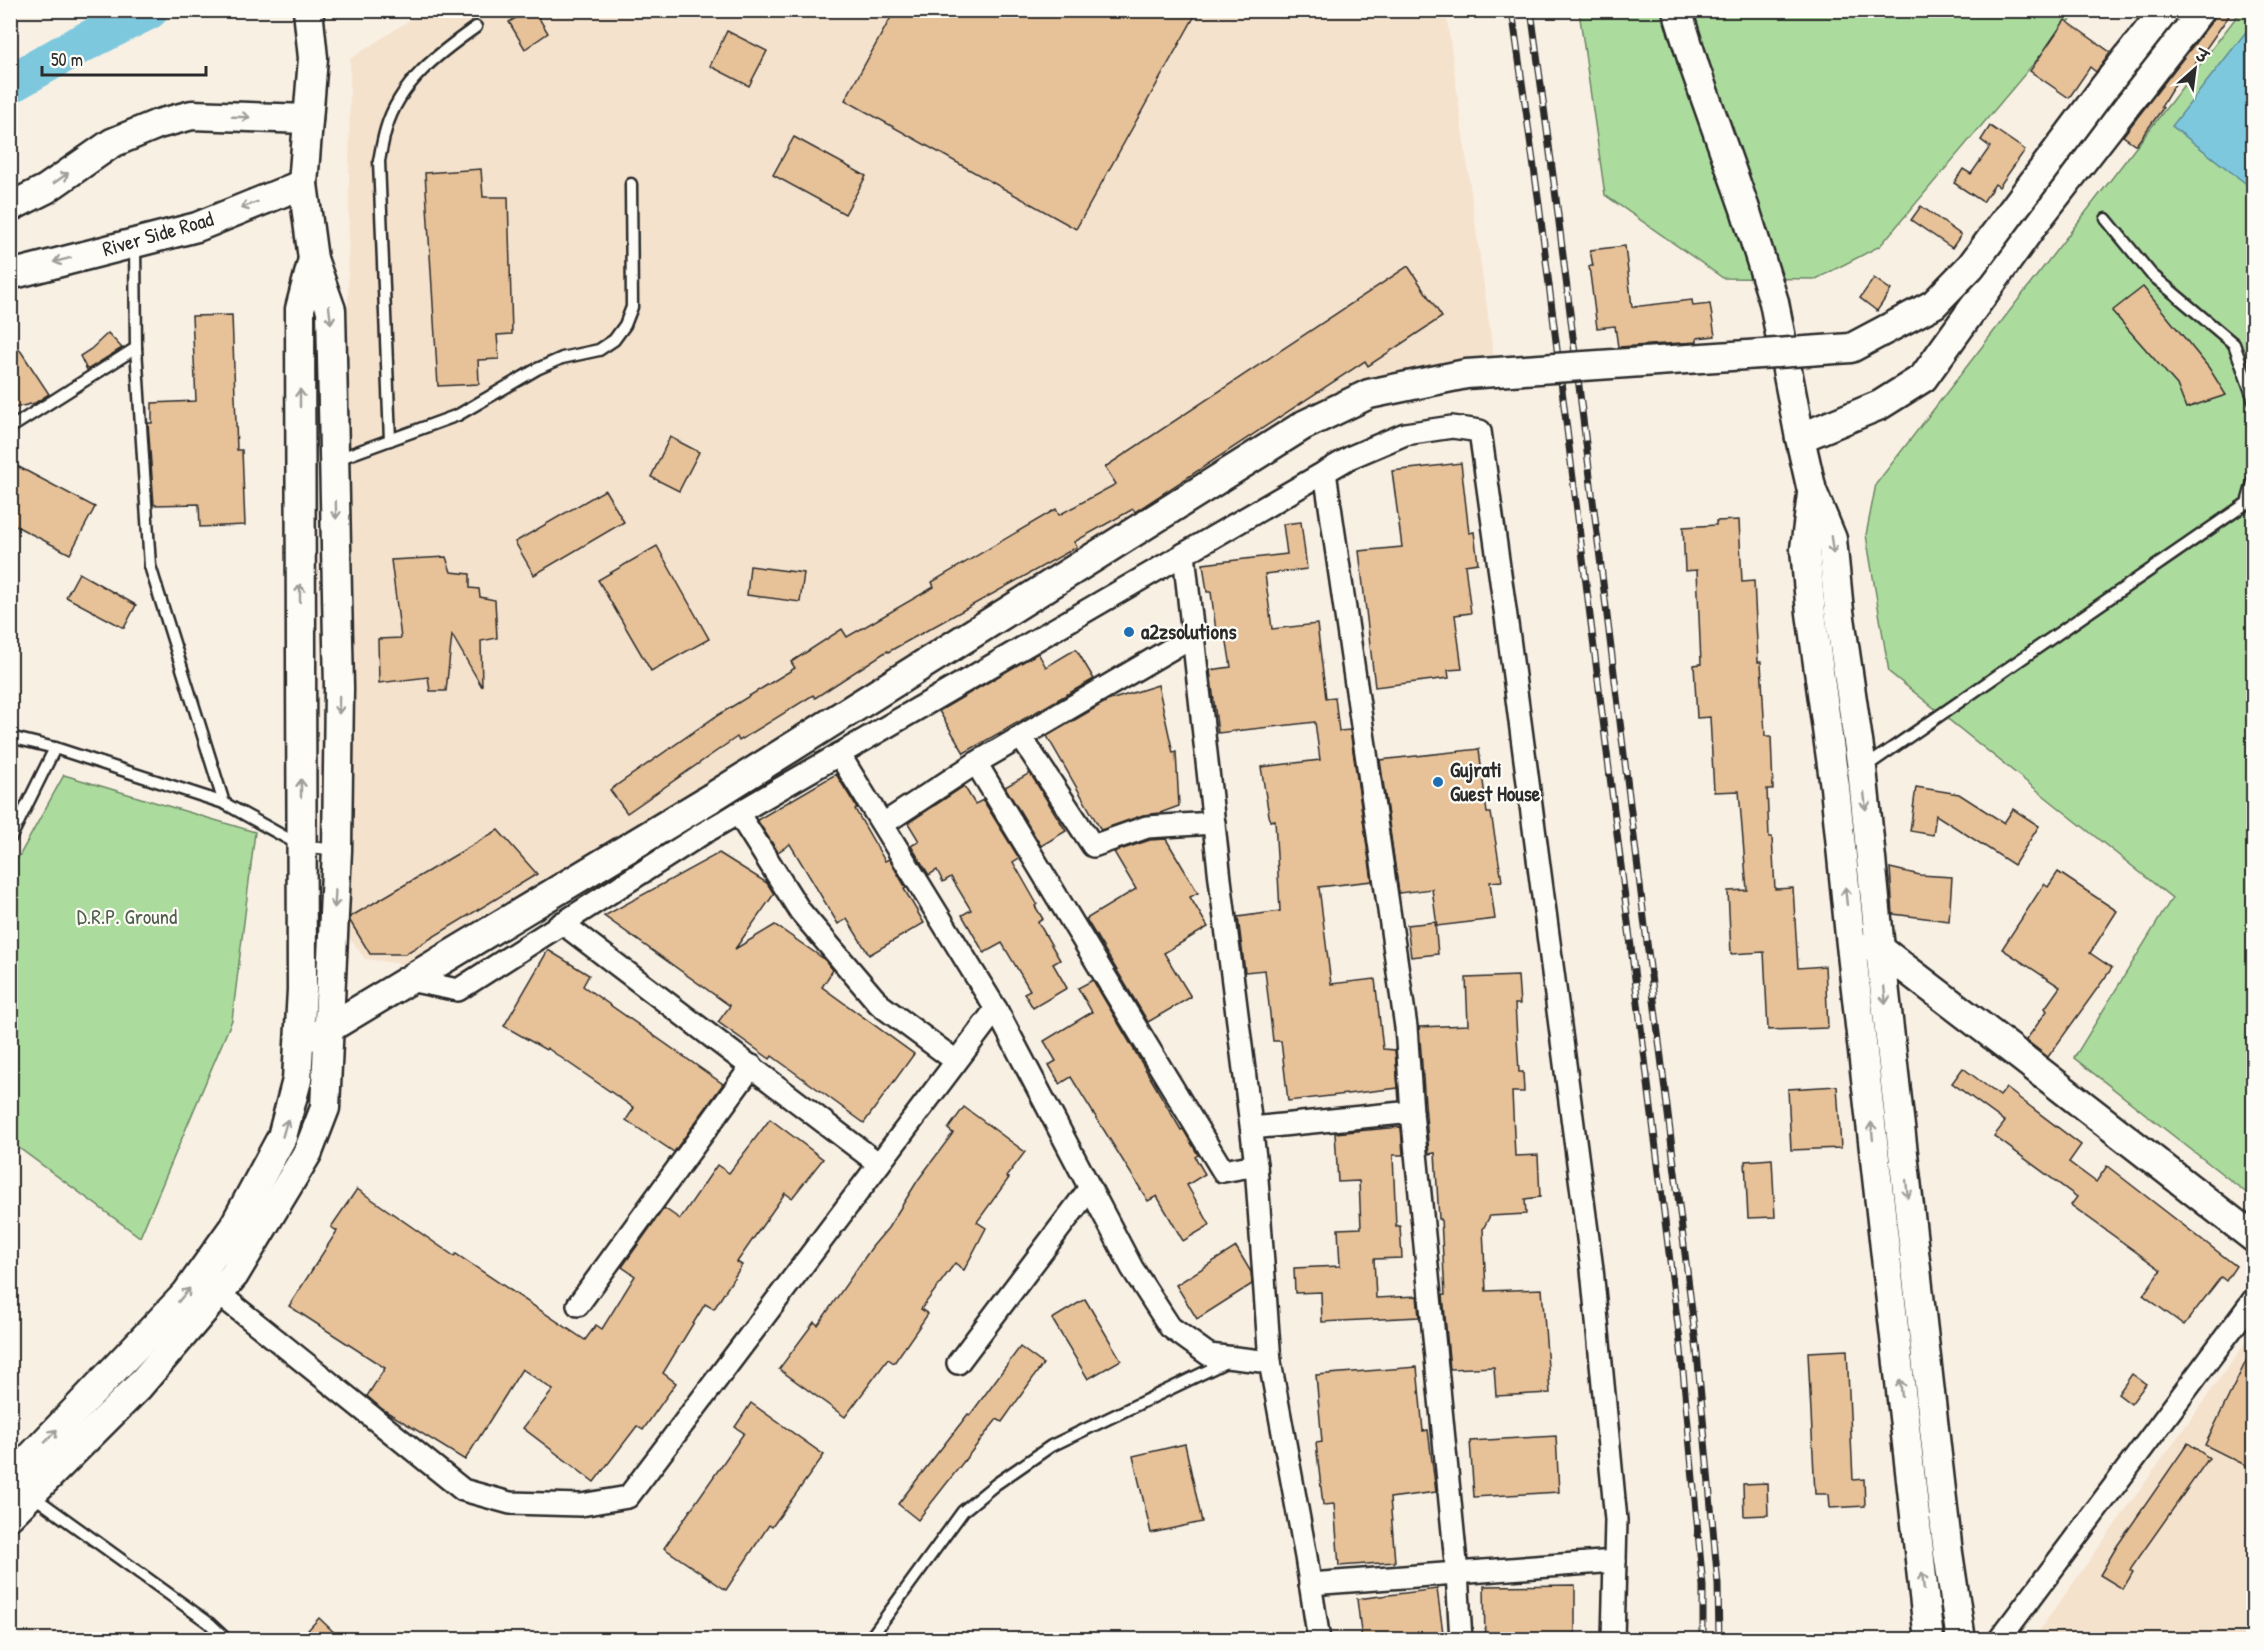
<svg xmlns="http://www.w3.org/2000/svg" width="2264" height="1650" viewBox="0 0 2264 1650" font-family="'Patrick Hand','Playpen Sans Deva',sans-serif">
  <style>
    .built { fill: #f4e2cd }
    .green { fill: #abdc9d; stroke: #6b8464; stroke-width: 1.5 }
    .water { fill: #7ec8de; stroke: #5d8996; stroke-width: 1.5 }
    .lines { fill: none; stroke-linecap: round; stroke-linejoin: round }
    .river { stroke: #7ec8de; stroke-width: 39 }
    .building { fill: #e7c198; stroke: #2b2b2b; stroke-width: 1.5 }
    .lane-casing { stroke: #2b2b2b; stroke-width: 15 }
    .street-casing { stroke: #2b2b2b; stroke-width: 26 }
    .secondary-casing { stroke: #2b2b2b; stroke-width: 33 }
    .lane { stroke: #fdfcf7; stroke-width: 10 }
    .street { stroke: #fdfcf7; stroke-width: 21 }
    .secondary { stroke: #fdfcf7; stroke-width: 28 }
    .rail-casing { stroke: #2b2b2b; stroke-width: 7 }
    .rail { stroke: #fdfcf7; stroke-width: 4.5; stroke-dasharray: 14; stroke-linecap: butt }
    .secondary-bridge-casing { stroke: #2b2b2b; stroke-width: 33; stroke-linecap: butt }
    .secondary-bridge { stroke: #fdfcf7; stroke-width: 28 }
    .oneway { stroke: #9e9e9b }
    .poi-dot { fill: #1f6fb2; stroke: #fdfcf7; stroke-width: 2 }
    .labels { text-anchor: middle; stroke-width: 4.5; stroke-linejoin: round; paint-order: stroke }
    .street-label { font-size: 21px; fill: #2b2b2b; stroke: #fdfcf7 }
    .poi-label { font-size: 21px; font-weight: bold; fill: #2b2b2b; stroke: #fdfcf7; text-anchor: start }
    .park-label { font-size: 21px; fill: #51604d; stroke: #fdfcf7 }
  </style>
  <rect width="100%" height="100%" fill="#f9f0e4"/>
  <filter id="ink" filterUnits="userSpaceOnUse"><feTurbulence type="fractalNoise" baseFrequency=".0167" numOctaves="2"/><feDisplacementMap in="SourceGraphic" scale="12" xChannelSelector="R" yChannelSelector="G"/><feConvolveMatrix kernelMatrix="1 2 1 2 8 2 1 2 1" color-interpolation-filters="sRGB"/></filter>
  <g filter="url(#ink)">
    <g class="built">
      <path d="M 425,10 L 1446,11 L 1495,366 L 1419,372 L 1330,396 L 411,965 L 365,959 L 343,929 L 350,59 Z"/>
      <path d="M 2253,1332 L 2253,1639 L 2033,1639 Z"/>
    </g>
    <g class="green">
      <path d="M 1579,11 L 2078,11 L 1880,246 L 1816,279 L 1723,278 L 1605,195 Z"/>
      <path d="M 2241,11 L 2253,11 L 2253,1198 L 2074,1058 L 2172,898 L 1889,672 L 1866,535 L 1876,484 Z"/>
      <path d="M 64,775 L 255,832 L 232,1020 L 140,1237 L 11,1142 L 11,871 Z"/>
    </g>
    <path class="water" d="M 2253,23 L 2253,189 L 2172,126 Z"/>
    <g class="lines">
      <path class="river" d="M 10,84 L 77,46 L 149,10"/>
    </g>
    <g class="building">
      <path d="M 529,10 L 534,10 L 548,33 L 525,49 L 509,22 Z"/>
      <path d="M 895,10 L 1198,10 L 1076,229 L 845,100 Z"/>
      <path d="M 2216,10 L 2233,10 L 2186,77 L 2181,74 L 2161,107 L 2163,108 L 2136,145 L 2123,136 L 2213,20 Z"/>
      <path d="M 2065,20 L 2110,52 L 2096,72 L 2090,67 L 2069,98 L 2030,71 Z"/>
      <path d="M 727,31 L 767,51 L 749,86 L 710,66 Z"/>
      <path d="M 1990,126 L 2025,150 L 1999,187 L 1995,184 L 1983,202 L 1954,183 L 1963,169 L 1971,174 L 1990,147 L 1981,140 Z"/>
      <path d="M 794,137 L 866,176 L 845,214 L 773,175 Z"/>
      <path d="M 481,169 L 483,197 L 508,197 L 512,334 L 497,335 L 499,359 L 478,360 L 479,384 L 438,386 L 425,173 Z"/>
      <path d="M 1921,206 L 1961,235 L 1952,248 L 1911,220 Z"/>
      <path d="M 1625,246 L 1632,307 L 1692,300 L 1693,306 L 1710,304 L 1715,336 L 1697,338 L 1697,342 L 1618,347 L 1615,326 L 1597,328 L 1589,266 L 1593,266 L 1590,250 Z"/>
      <path d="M 1408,266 L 1442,317 L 1368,366 L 1365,361 L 1135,512 L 1133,509 L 1074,542 L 1077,547 L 888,652 L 887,651 L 815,698 L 813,695 L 739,741 L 737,737 L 627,813 L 610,790 L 715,717 L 795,668 L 791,662 L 842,629 L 847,637 L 934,587 L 932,582 L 1056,509 L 1059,515 L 1116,484 L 1105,467 Z"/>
      <path d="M 1874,278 L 1891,290 L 1877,311 L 1860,298 Z"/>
      <path d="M 2143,287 L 2209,368 L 2226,395 L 2186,408 L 2177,385 L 2112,311 Z"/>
      <path d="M 232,315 L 237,450 L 242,450 L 245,525 L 200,527 L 199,504 L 154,505 L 148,423 L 152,423 L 152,403 L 196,401 L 192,316 Z"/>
      <path d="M 108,333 L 122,348 L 87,370 L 80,356 L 91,349 Z"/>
      <path d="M 10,335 L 49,394 L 35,403 L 10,409 Z"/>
      <path d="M 670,437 L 699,452 L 679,491 L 651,477 Z"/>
      <path d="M 1461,463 L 1469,533 L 1474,532 L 1478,563 L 1465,565 L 1471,613 L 1455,615 L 1462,669 L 1448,670 L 1449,678 L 1375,687 L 1359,551 L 1402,547 L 1392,471 Z"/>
      <path d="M 17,466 L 95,507 L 70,554 L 10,523 L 10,478 Z"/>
      <path d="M 605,490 L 624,522 L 534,575 L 515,542 Z"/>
      <path d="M 1739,520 L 1742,582 L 1754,581 L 1758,662 L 1761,662 L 1765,736 L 1771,736 L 1773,789 L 1767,789 L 1769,837 L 1772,837 L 1775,889 L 1793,888 L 1798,968 L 1825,966 L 1828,1028 L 1768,1030 L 1764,952 L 1731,954 L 1728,891 L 1747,890 L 1739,791 L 1714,792 L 1710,717 L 1697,718 L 1694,665 L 1701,664 L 1697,570 L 1685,571 L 1683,527 L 1716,525 L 1716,521 Z"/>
      <path d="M 1301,522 L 1307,569 L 1265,574 L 1272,629 L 1317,624 L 1326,698 L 1335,697 L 1339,731 L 1350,730 L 1372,881 L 1319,887 L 1331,984 L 1375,979 L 1383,1049 L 1395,1050 L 1398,1088 L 1288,1101 L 1281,1041 L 1273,1041 L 1265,970 L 1245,972 L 1238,917 L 1280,911 L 1275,820 L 1270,821 L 1261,767 L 1320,760 L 1315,722 L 1218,733 L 1210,670 L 1231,667 L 1225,630 L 1216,631 L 1211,592 L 1207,592 L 1203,564 L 1287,554 L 1283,524 Z"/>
      <path d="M 657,546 L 709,639 L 651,671 L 598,580 Z"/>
      <path d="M 446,557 L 451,572 L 470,574 L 470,588 L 479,589 L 480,597 L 495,600 L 497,638 L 481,641 L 482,687 L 452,635 L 446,691 L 430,691 L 428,677 L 379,683 L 378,639 L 401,638 L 391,560 Z"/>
      <path d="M 750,566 L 804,573 L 800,602 L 747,595 Z"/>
      <path d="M 79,573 L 136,605 L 124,628 L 66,597 Z"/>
      <path d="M 1076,649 L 1094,679 L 964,753 L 939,711 L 1038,653 L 1046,667 Z"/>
      <path d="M 1158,685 L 1173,753 L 1176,752 L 1179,806 L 1160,813 L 1143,815 L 1101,830 L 1047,736 L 1107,701 Z"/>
      <path d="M 1479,749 L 1487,813 L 1491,813 L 1502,881 L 1490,882 L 1495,919 L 1437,926 L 1432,889 L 1399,893 L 1380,760 Z"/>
      <path d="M 1030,773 L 1066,831 L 1041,846 L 1005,787 Z"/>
      <path d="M 836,774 L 857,808 L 855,809 L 885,861 L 889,859 L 906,888 L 904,889 L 924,923 L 869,955 L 847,919 L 838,924 L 790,844 L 778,852 L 757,820 Z"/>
      <path d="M 964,786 L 975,804 L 983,800 L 1019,858 L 1013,862 L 1037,904 L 1035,906 L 1043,919 L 1038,922 L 1060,960 L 1053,964 L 1067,988 L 1033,1008 L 1024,993 L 1030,990 L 1002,943 L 984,953 L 962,915 L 971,910 L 951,877 L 943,882 L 937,870 L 929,875 L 911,846 L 919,841 L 908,823 Z"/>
      <path d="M 1916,787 L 1959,794 L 2004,823 L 2013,809 L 2039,826 L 2014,865 L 1936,815 L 1933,835 L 1910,831 Z"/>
      <path d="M 498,830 L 537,874 L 405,954 L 370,954 L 350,921 L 350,917 Z"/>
      <path d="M 1166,839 L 1198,893 L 1190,897 L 1208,927 L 1164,953 L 1191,997 L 1148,1022 L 1086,919 L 1136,889 L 1114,852 L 1150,840 Z"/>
      <path d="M 719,853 L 767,883 L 774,894 L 735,949 L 775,925 L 824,959 L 833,970 L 822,987 L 914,1054 L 864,1123 L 772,1056 L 770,1059 L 718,1022 L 730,1006 L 604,916 Z"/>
      <path d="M 1890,868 L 1920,875 L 1952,877 L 1949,921 L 1893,914 Z"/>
      <path d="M 2058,872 L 2117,911 L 2090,953 L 2112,968 L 2048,1057 L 2026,1040 L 2047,1011 L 2045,1008 L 2060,987 L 2002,949 L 2044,884 L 2048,887 Z"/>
      <path d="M 1435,922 L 1438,954 L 1411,957 L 1407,925 Z"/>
      <path d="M 548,950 L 589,975 L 583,986 L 723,1084 L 674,1152 L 626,1120 L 634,1108 L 547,1048 L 546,1050 L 504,1026 Z"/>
      <path d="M 1518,976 L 1520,1004 L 1515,1004 L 1519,1072 L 1523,1072 L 1524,1092 L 1512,1092 L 1515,1156 L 1538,1155 L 1540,1197 L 1525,1199 L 1526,1214 L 1490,1216 L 1483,1229 L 1486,1291 L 1542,1289 L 1550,1393 L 1496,1396 L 1494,1367 L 1450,1369 L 1443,1295 L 1445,1295 L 1441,1219 L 1439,1219 L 1435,1153 L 1429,1154 L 1419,1027 L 1468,1025 L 1466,978 Z"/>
      <path d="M 1093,980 L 1181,1130 L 1183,1129 L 1198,1155 L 1195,1157 L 1205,1174 L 1187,1185 L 1210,1225 L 1183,1241 L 1157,1196 L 1148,1201 L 1071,1077 L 1060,1084 L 1049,1065 L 1056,1061 L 1044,1041 L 1092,1012 L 1078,988 Z"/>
      <path d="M 1963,1068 L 2000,1096 L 2006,1088 L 2081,1145 L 2069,1162 L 2096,1182 L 2107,1166 L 2236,1266 L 2226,1281 L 2221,1277 L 2184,1325 L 2143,1295 L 2161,1270 L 2071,1205 L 2077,1197 L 1994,1136 L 2005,1122 L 1952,1083 Z"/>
      <path d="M 1837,1086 L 1841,1148 L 1791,1150 L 1788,1089 Z"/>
      <path d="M 964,1107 L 1025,1152 L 1006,1177 L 1009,1178 L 977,1222 L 986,1228 L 964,1270 L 955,1263 L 921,1309 L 928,1314 L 894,1363 L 888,1359 L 845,1417 L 779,1369 L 814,1322 L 818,1325 L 872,1247 L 888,1228 L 918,1180 L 953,1133 L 948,1129 Z"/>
      <path d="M 770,1119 L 823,1159 L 792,1198 L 785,1193 L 737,1262 L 742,1265 L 714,1309 L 705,1304 L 663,1373 L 676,1383 L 643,1430 L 637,1426 L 594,1482 L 523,1428 L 553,1390 L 522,1369 L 465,1460 L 382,1409 L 367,1396 L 385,1368 L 289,1306 L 337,1231 L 331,1227 L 357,1189 L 454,1256 L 456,1254 L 585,1340 L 596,1325 L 602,1329 L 635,1276 L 622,1267 L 664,1208 L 680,1219 L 717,1165 L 729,1173 Z"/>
      <path d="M 1401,1127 L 1403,1155 L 1393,1155 L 1396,1226 L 1400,1226 L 1402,1258 L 1374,1259 L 1376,1298 L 1417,1296 L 1419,1317 L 1322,1322 L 1321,1292 L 1295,1293 L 1294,1268 L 1340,1266 L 1338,1229 L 1361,1228 L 1359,1181 L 1338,1182 L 1335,1133 Z"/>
      <path d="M 1772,1159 L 1775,1217 L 1748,1218 L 1745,1161 Z"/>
      <path d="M 1236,1247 L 1251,1272 L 1252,1284 L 1197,1319 L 1176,1285 Z"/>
      <path d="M 1085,1299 L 1121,1360 L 1088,1379 L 1052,1319 Z"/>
      <path d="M 1020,1347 L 1043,1364 L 1002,1422 L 997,1419 L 918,1520 L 898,1504 L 968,1414 L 970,1415 Z"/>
      <path d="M 2253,1347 L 2253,1469 L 2205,1445 Z"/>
      <path d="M 1847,1350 L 1853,1480 L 1864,1479 L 1865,1506 L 1830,1508 L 1829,1494 L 1815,1494 L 1808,1352 Z"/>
      <path d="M 1417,1367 L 1423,1431 L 1428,1430 L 1436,1492 L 1390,1498 L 1395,1562 L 1339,1566 L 1334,1504 L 1323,1505 L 1316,1443 L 1322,1442 L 1316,1375 Z"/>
      <path d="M 2132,1374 L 2146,1384 L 2131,1404 L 2118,1394 Z"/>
      <path d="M 751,1403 L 824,1455 L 772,1527 L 769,1525 L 726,1590 L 664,1548 L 744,1433 L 735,1427 Z"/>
      <path d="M 1556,1436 L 1559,1492 L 1474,1497 L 1470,1441 Z"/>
      <path d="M 2188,1443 L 2209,1458 L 2130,1570 L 2133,1572 L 2123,1589 L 2100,1575 L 2117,1546 Z"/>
      <path d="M 1185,1444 L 1202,1522 L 1151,1533 L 1133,1456 Z"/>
      <path d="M 1767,1483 L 1768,1515 L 1744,1516 L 1743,1484 Z"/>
      <path d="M 1575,1585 L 1575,1640 L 1485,1640 L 1484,1586 Z"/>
      <path d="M 1437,1589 L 1444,1640 L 1362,1640 L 1357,1599 Z"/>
      <path d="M 319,1618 L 342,1640 L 299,1640 Z"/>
    </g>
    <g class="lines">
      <g class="lane-casing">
        <g id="lane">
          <path d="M 2106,219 L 2151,274 L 2234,344 L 2254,400"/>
          <path d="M 135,245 L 136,348 L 150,566 L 224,803"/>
          <path d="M 10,428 L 136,348"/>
          <path d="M 390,440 L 379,161 C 381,150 383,139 386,129 C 399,83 439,53 476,27"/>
          <path d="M 335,460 L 458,415 L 537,369 L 562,358 L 599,350 L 614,340 L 625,325 L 632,307 L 631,184"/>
          <path d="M 10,737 L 55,748 L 224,803 L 301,846 L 337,850"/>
          <path d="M 1865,767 L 2247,503 L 2254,479"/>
          <path d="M 10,839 L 55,748"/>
          <path d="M 33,1496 L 209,1623 L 227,1640"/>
          <path d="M 869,1640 L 963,1511 L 996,1484 L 1051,1446 L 1228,1361"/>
        </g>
      </g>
      <g class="street-casing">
        <g id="street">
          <path d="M 1325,472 L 1406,1027 L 1412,1112 L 1457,1573 L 1461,1640"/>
          <path d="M 1184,554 L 1220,879 L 1256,1165 L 1270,1362 L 1306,1557 L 1319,1640"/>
          <path d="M 1021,737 L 1093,846 L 1147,827 L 1214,823"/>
          <path d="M 839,754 L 996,1009 L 1132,1268 L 1170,1327 L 1209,1355 L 1270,1362"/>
          <path d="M 976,763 L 1223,1171 L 1256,1165"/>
          <path d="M 738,813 L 800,911 L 879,1004 L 956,1061"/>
          <path d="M 883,824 L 976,763 L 1193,636"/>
          <path d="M 562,923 L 879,1164"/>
          <path d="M 409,980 L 458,990 L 702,834 L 1351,457 L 1405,434 L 1452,427 L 1480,431 L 1509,638 L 1592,1269 L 1616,1520 L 1613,1640"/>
          <path d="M 1252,1128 L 1412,1112"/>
          <path d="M 218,1293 L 463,1490 L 510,1503 L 581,1505 L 628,1497 L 996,1009"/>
          <path d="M 578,1305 L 752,1066"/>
          <path d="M 958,1363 L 1090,1188"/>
          <path d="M 1310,1584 L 1615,1561"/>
          <path d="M 1999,1640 L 2254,1299"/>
        </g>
      </g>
      <g class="secondary-casing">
        <g id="secondary">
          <path d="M 1677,10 L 1695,68 L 1745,209 L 1774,302 L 1800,438 L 1812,491 L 1832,539 L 1839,611 L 1862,769 L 1880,949 L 1948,1553 L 1961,1640"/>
          <path d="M 10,207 L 46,189 L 112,143 L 158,124 L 192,115 L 308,119"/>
          <path d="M 10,275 L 197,227 L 303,184"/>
          <path d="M 1800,438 L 1880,405 L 1923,378 L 2033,225 L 2200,10"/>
          <path d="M 1812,494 L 1805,549 L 1811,613 L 1835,787 L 1850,936 L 1929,1640"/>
          <path d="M 1871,946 L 1880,949 L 2020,1056 L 2254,1238"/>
          <path d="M 316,1036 L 711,798"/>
          <path d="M 10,1479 L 186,1294 L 233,1228 L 282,1137 L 297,1080 L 302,990 L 300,309 L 313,259"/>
          <path d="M 10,1515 L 139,1386 L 234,1275 L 308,1152 L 325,1108 L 337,850 L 339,688 L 331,310 L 313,259 L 303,184 L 313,58 L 308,10"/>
        </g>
      </g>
      <use href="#lane" class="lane"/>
      <use href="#street" class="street"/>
      <use href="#secondary" class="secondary"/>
      <g class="rail-casing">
        <g id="rail">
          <path d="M 1512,10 L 1539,204 L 1681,1350 L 1703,1586 L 1703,1640"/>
          <path d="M 1531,10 L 1556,198 L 1697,1352 L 1718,1584 L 1719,1640"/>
        </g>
      </g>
      <use href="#rail" class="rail"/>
      <g class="secondary-bridge-casing">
        <path id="secondary-bridge" d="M 711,798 L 1304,425 L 1369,394 L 1466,374 L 1851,348 L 1934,304 L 1971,266 L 2103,89 L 2165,10"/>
      </g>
      <use href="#secondary-bridge" class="secondary-bridge"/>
    </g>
    <defs><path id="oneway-shaft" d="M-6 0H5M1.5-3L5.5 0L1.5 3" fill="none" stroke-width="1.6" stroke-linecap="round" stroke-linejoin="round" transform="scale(1.5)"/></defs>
    <g class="oneway">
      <use href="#oneway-shaft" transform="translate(241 117) rotate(2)"/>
      <use href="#oneway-shaft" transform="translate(61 178) rotate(-35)"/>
      <use href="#oneway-shaft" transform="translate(249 205) rotate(159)"/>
      <use href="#oneway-shaft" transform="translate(62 260) rotate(166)"/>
      <use href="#oneway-shaft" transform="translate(330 315) rotate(83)"/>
      <use href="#oneway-shaft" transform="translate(300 398) rotate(-90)"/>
      <use href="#oneway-shaft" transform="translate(336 510) rotate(89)"/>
      <use href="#oneway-shaft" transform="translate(1832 545) rotate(82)"/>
      <use href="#oneway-shaft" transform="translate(300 593) rotate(-90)"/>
      <use href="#oneway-shaft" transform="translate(339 705) rotate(91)"/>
      <use href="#oneway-shaft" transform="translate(301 788) rotate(-90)"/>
      <use href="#oneway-shaft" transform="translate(1865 801) rotate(84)"/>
      <use href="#oneway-shaft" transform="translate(1846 896) rotate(-96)"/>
      <use href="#oneway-shaft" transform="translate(335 899) rotate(93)"/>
      <use href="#oneway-shaft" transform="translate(1885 995) rotate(84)"/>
      <use href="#oneway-shaft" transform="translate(285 1128) rotate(-74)"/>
      <use href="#oneway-shaft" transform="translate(1872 1131) rotate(-96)"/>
      <use href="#oneway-shaft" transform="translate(1907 1189) rotate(84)"/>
      <use href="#oneway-shaft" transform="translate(184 1295) rotate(-50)"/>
      <use href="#oneway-shaft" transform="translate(1901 1388) rotate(-96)"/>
      <use href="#oneway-shaft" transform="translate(51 1436) rotate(-47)"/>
      <use href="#oneway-shaft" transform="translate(1923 1581) rotate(-96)"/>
    </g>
  </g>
  <g class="poi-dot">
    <circle cx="1129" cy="632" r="6"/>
    <circle cx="1438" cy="782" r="6"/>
  </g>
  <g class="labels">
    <g class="street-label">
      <text transform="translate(158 234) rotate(-16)" y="7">River Side Road</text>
    </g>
    <g class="poi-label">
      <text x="1141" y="639">a2zsolutions</text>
      <text x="1450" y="777">Gujrati<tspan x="1450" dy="24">Guest House</tspan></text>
    </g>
    <g class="park-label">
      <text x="127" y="924">D.R.P. Ground</text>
    </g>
  </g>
  <rect width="2264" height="1650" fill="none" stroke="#fdfcf7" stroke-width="36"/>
  <rect x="18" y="18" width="2228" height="1614" fill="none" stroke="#2b2b2b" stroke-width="2" filter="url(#ink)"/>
  <g transform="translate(2195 69) rotate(28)" stroke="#fdfcf7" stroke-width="4.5" paint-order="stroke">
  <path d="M0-4.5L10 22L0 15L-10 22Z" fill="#2b2b2b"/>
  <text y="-9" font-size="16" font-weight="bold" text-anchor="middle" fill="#2b2b2b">उ</text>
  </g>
  <path d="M42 66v9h164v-9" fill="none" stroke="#2b2b2b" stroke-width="3"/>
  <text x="51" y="66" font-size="18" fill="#2b2b2b" stroke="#fdfcf7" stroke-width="4.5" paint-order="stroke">50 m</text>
</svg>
